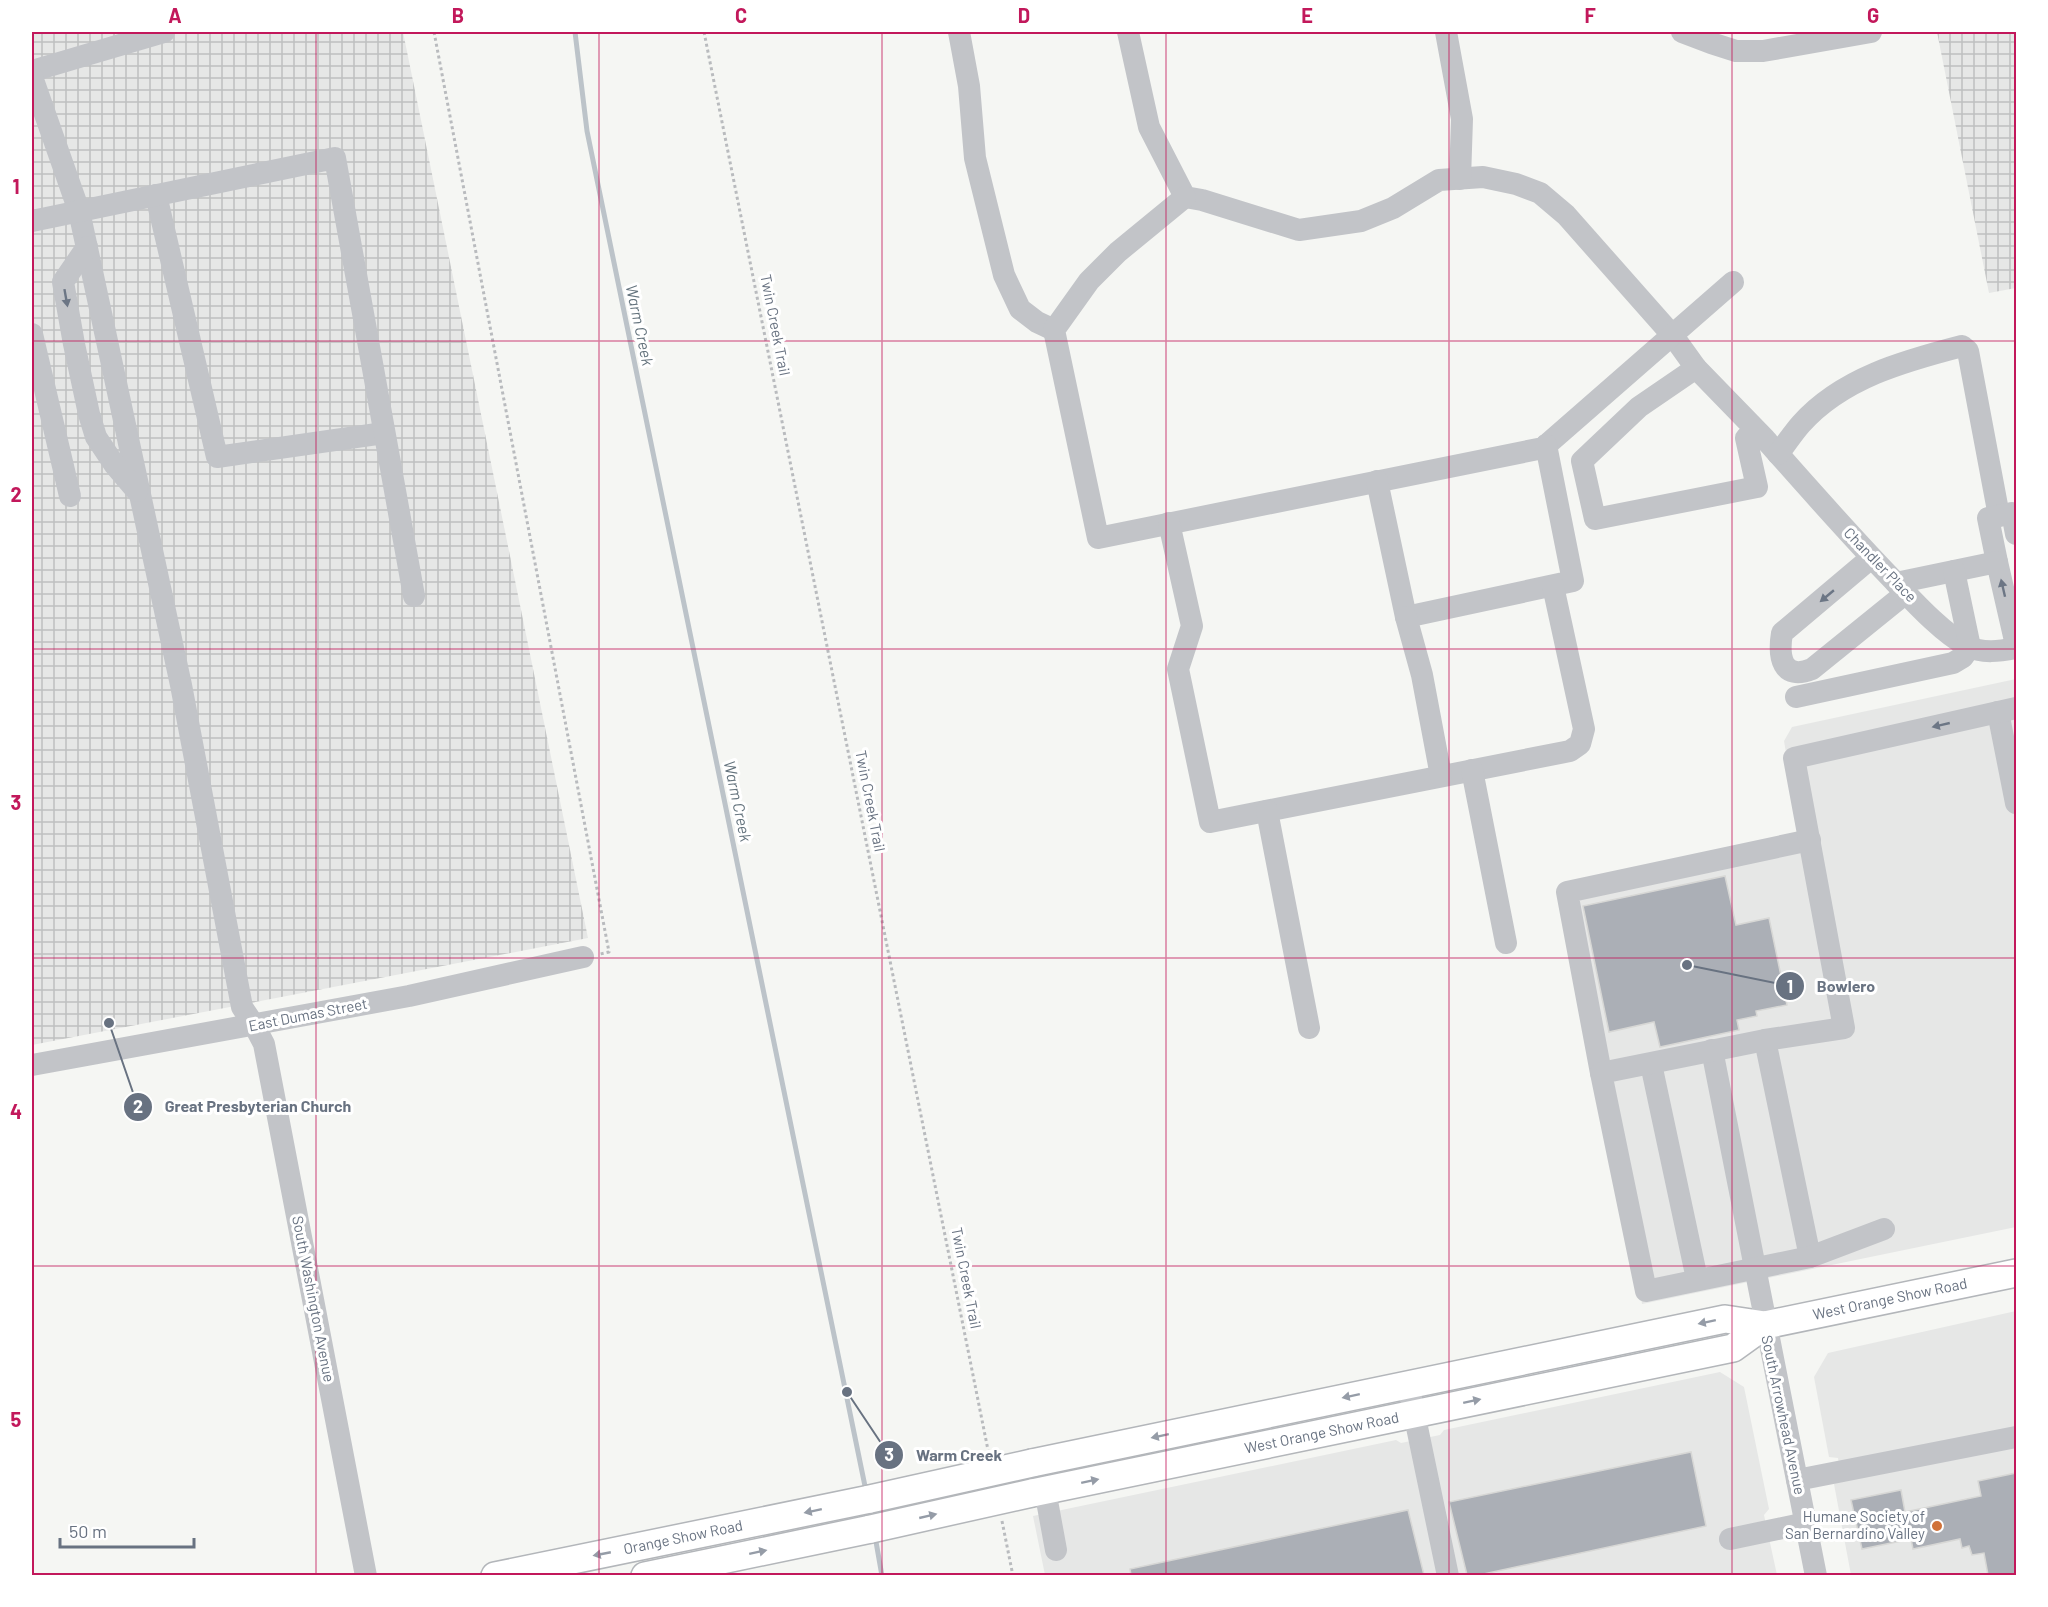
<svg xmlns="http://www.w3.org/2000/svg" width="2048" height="1607" viewBox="0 0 2048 1607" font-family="Barlow,sans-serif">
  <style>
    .built { fill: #e6e7e6 }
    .industrial { fill: url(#industrial-grid) }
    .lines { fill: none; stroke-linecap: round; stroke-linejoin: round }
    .stream { stroke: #bcc3c9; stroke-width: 5 }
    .building { fill: #abafb6; stroke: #d7d7d5; stroke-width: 1.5 }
    .major-casing { stroke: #b3b6ba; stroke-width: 30 }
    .path { stroke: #b9bbbe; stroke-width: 3; stroke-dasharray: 3 3; stroke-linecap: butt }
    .minor { stroke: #c2c4c8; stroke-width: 22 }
    .major { stroke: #fff; stroke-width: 27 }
    .major-bridge-casing { stroke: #b3b6ba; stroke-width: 30; stroke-linecap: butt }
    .major-bridge { stroke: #fff; stroke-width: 27 }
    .oneway { fill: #6c7685 }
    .oneway2 { fill: #959ca7 }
    .grid { fill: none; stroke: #c2185b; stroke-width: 1.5; stroke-opacity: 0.55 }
    .poi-dot { fill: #d07239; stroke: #fff; stroke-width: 2 }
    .labels { text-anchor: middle; stroke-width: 6; stroke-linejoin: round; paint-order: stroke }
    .street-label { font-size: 15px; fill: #687281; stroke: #fff }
    .poi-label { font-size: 15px; fill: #687281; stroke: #fff; text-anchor: end }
    .water-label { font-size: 16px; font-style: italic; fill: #64737d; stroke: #fff }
    .leader { fill: none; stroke: #687281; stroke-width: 2 }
    .callout-dot { fill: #687281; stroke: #fff; stroke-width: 2 }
    .mark-label { font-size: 18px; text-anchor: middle; font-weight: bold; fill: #fff }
    .callout-label { font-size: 16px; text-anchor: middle; font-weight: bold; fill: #687281; stroke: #fff; stroke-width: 6; stroke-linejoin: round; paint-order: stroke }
    .neatline { fill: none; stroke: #c2185b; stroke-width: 2 }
    .grid-label { font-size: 20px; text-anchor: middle; font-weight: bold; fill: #c2185b }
  </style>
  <defs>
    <pattern id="industrial-grid" width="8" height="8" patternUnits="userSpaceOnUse" patternTransform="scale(1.5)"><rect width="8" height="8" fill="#e6e7e6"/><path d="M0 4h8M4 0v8" fill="none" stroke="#bec0c0"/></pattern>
  </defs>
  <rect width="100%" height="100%" fill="#f5f6f3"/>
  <g class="built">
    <path d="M 2016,679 L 2016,1227 L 1642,1304 L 1560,892 L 1801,840 L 1784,741 L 1792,727 Z"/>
    <path d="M 2016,1311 L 2016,1575 L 1851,1575 L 1834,1484 L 1841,1480 L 1838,1458 L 1829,1457 L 1814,1377 L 1828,1353 Z"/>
    <path d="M 1720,1372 L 1744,1387 L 1769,1509 L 1764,1515 L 1777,1575 L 1045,1575 L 1033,1516 L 1396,1440 L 1401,1443 L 1440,1435 L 1444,1430 Z"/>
  </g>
  <g class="industrial">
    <path d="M 32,32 L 403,32 L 588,938 L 32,1045 Z"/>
    <path d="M 1937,32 L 2016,32 L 2016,288 L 1989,293 Z"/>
  </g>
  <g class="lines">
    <g class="stream">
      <path d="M 575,32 L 587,131 L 866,1491"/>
      <path d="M 875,1536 L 882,1576"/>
    </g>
  </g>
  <g class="building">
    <path d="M 1725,876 L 1736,925 L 1769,918 L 1787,1005 L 1756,1011 L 1757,1016 L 1737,1020 L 1739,1030 L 1660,1047 L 1654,1022 L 1609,1032 L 1583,906 Z"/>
    <path d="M 1691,1452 L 1706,1526 L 1479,1575 L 1467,1575 L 1449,1502 Z"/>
    <path d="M 2016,1473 L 2016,1575 L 1988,1575 L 1984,1553 L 1972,1555 L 1969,1546 L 1962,1548 L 1960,1539 L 1913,1549 L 1911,1539 L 1862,1549 L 1851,1500 L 1901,1490 L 1905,1512 L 1981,1496 L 1978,1481 Z"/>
    <path d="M 1408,1510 L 1424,1575 L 1131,1575 L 1130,1569 Z"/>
  </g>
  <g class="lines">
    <g class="major-casing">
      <g id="major">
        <path id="s1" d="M 1032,1463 L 1725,1319 L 1765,1325 L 2016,1273"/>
        <path id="s2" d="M 1032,1493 L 1733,1348 L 1765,1325"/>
        <path id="s3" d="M 495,1576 L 870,1499"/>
        <path d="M 645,1576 L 871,1529"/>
      </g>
    </g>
    <g class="path">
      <path d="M 434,32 L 609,952 L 600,954"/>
      <path d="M 704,32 L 988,1450"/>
      <path d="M 1002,1521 L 1013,1576"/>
    </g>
    <g class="minor">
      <path d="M 959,32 L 969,86 L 975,158 L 1004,275 L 1020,309 L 1037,322 L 1054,330"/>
      <path d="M 1128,32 L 1149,127 L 1185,197 L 1202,200 L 1299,230 L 1361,221 L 1393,208 L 1439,180 L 1483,177 L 1516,184 L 1540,193 L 1566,215 L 1673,336 L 1696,368"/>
      <path d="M 1446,32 L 1462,119 L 1460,179"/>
      <path d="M 1682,32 L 1711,43 L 1736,51 L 1763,51 L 1871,32"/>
      <path d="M 32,71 L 164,32"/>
      <path d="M 32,77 L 79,211 L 181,685 L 242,1007 L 254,1025 L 264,1044 L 366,1576"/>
      <path d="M 156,195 L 217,457 L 384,433"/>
      <path d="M 1185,197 L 1118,252 L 1089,281 L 1054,330 L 1098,538 L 1543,448 L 1733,282"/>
      <path d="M 32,221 L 335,158 L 414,596"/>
      <path d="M 87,247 L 63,282 L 74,344 L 89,414 L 96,437 L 114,464 L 137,491"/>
      <path d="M 32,334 L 70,496"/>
      <path d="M 1755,429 L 1746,438 L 1757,487 L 1595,519 L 1582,461 L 1639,407 L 1696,368 L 1765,439 C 1809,489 1852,538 1898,585 C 1917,605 1943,633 1967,646 C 1983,654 2000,651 2016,648"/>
      <path d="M 1778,454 C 1786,444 1793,433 1801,424 C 1842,378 1904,361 1962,346 L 1968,351 L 1999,516"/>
      <path d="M 1377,481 L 1406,617 L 1573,581 L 1546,445"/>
      <path d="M 1169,523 L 1192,626 L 1178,669 L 1210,822 L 1570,751 L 1580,744 L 1584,729 L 1553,586"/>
      <path d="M 1871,558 L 1782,633 C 1778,657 1782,681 1812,669 L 1906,593"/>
      <path d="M 1997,562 L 1988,518 L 2012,513 L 2016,534"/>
      <path d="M 1896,583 L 1997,562 L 2016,645"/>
      <path d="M 1406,617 L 1422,675 L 1441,776"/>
      <path d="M 1796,697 L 1953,663 L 1963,657 L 1970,647 L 1954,571"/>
      <path d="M 1998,712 L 2016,803"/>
      <path d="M 1472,770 L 1506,943"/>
      <path d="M 1267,811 L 1309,1028"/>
      <path d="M 1765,1040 L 1810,1257"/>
      <path d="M 1712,1050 L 1816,1576"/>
      <path d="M 1651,1064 L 1697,1279"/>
      <path d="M 32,1065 L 409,996 L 583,957"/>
      <path d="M 1601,1073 L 1567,892 L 1810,840"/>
      <path d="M 1884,1229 L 1810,1257 L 1646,1291 L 1601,1073 L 1765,1040 L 1844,1028 L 1794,758 L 2016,708"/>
      <path d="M 1408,1384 L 1448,1576"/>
      <path d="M 1797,1480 L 2016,1437"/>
      <path d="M 1045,1490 L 1056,1550"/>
      <path d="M 1730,1539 L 1806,1523"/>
    </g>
    <use href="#major" class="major"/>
    <g class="major-bridge-casing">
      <g id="major-bridge">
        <path d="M 870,1499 L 1032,1463"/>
        <path d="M 871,1529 L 1032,1493"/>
      </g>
    </g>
    <use href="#major-bridge" class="major-bridge"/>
  </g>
  <defs><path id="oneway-solid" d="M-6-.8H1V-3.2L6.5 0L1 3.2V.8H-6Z" transform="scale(1.5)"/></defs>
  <g class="oneway">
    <use href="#oneway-solid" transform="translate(66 298) rotate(80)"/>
    <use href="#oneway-solid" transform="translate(2003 588) rotate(-103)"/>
    <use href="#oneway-solid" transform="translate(1827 596) rotate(140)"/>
    <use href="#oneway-solid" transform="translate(1941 725) rotate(167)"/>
  </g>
  <g class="oneway2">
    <use href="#oneway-solid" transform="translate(1707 1322) rotate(168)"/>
    <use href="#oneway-solid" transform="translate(1351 1396) rotate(168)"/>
    <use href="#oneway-solid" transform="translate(1472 1401) rotate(-12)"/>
    <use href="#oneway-solid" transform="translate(1160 1436) rotate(168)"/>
    <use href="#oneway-solid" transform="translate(1090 1481) rotate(-12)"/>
    <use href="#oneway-solid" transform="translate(813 1511) rotate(168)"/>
    <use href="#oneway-solid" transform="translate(928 1516) rotate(-13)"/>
    <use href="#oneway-solid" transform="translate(758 1552) rotate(-12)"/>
    <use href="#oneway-solid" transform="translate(602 1554) rotate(169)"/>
  </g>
  <path class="grid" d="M 316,32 L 316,1576M 599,32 L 599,1576M 882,32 L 882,1576M 1166,32 L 1166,1576M 1449,32 L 1449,1576M 1732,32 L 1732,1576M 32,341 L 2016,341M 32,649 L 2016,649M 32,958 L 2016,958M 32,1266 L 2016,1266"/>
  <circle class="poi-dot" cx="1937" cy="1526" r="6"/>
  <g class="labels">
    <g class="street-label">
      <text transform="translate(775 325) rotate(79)" y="5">Twin Creek Trail</text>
      <text transform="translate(1880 565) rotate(46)" y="5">Chandler Place</text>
      <text transform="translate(870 801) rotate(79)" y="5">Twin Creek Trail</text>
      <text transform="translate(308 1015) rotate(-11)" y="5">East Dumas Street</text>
      <text transform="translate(966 1278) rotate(79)" y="5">Twin Creek Trail</text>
      <text transform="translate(313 1299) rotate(79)" y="5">South Washington Avenue</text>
      <text dy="5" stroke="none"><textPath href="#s1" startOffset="876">West Orange Show Road</textPath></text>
      <text transform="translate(1783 1415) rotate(78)" y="5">South Arrowhead Avenue</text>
      <text dy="5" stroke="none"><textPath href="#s2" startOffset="296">West Orange Show Road</textPath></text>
      <text dy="5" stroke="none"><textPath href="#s3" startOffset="192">Orange Show Road</textPath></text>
    </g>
    <g class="poi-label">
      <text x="1925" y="1522">Humane Society of<tspan x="1925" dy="17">San Bernardino Valley</tspan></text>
    </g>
    <g class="water-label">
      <text transform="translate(640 325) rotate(78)" y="6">Warm Creek</text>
      <text transform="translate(738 801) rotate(78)" y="6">Warm Creek</text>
    </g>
  </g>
  <path class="leader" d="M1687 965L1790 986M109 1023L138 1107M847 1392L889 1455"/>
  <g class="callout-dot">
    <circle cx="1687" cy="965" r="6"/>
    <circle cx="109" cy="1023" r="6"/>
    <circle cx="847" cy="1392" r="6"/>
    <circle cx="1790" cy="986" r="15"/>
    <circle cx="138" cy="1107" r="15"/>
    <circle cx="889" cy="1455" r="15"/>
  </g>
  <g class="mark-label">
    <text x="1790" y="993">1</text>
    <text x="138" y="1113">2</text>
    <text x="889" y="1461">3</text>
  </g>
  <g class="callout-label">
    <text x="1846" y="992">Bowlero</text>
    <text x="258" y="1112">Great Presbyterian Church</text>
    <text x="959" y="1461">Warm Creek</text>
  </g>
  <rect width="2048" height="1607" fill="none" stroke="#ffffff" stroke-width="66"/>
  <path d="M60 1538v9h134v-9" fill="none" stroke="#687281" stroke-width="3"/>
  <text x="69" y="1538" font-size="18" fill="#687281" stroke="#ffffff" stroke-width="4.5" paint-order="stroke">50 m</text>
  <rect x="33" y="33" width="1982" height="1541" class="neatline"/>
  <g class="grid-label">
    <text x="175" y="23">A</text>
    <text x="458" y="23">B</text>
    <text x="741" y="23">C</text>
    <text x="1024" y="23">D</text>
    <text x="1307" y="23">E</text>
    <text x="1590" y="23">F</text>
    <text x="1873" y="23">G</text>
    <text x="16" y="194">1</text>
    <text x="16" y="502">2</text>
    <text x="16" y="810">3</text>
    <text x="16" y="1119">4</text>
    <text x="16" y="1427">5</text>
  </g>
</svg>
